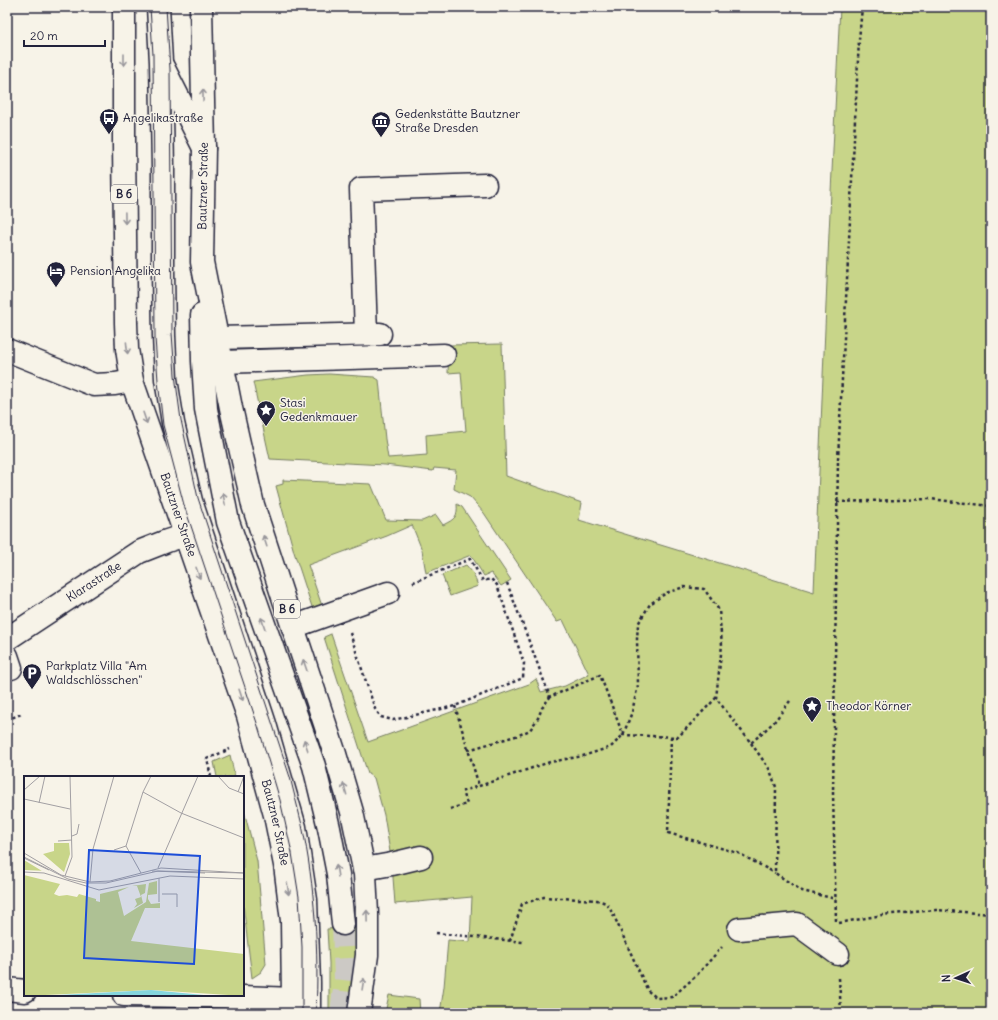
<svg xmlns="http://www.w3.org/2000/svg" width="998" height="1020" viewBox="0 0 998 1020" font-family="Delius,sans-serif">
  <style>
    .green { fill: #c8d589; stroke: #757c62 }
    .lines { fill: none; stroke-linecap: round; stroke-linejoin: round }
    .major-tunnel { stroke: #ccc9c5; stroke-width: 22; stroke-dasharray: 22 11; stroke-linecap: butt }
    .minor-casing { stroke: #22223b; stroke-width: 25 }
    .major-casing { stroke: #22223b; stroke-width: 25 }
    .path { stroke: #22223b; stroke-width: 2.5; stroke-dasharray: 3 3; stroke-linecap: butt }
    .minor { stroke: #f7f3e8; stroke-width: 22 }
    .major { stroke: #f7f3e8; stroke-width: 22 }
    .tram { stroke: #22223b; stroke-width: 1 }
    .oneway { stroke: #97959a }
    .labels { text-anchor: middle; stroke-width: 3; stroke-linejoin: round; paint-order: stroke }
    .shield { fill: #f7f3e8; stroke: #62616f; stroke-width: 1 }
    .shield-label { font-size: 11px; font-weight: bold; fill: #22223b }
    .poi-label { font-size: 12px; fill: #22223b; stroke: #f7f3e8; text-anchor: start }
    .street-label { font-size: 12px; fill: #22223b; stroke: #f7f3e8 }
    .inset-road { fill: none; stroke: #a29fa3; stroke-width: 1 }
    .view { fill: #1d4ed8; fill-opacity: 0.15; stroke: #1d4ed8; stroke-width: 2 }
    .inset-edge { fill: none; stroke: #22223b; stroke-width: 2 }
  </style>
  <rect width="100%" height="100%" fill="#f7f3e8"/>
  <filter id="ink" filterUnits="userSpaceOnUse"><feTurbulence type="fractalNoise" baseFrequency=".025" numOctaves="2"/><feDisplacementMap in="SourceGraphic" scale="8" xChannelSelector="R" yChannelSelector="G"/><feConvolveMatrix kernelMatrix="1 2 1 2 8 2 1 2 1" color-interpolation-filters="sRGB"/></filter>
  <g filter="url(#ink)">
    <g class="green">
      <path d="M 840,7 L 991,7 L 991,1013 L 440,1013 L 444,987 L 448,940 L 470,942 L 472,897 L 395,904 L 392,864 L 384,815 L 374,778 L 368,774 L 324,637 L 331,634 L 368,742 L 529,684 L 536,679 L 541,692 L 565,686 L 589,674 L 563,620 L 557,622 L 484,513 L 470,497 L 454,489 L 456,470 L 434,468 L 433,471 L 385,465 L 270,459 L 253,382 L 308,375 L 329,374 L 374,377 L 379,380 L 385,439 L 388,458 L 427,455 L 426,435 L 466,431 L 461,372 L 448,373 L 449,345 L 502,344 L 506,476 L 582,503 L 579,520 L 814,592 L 829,233 Z"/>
      <path d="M 283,480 L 371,484 L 386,520 L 422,521 L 436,515 L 443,525 C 455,519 458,517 457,504 L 462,507 L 511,580 L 501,586 L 491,573 L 484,576 L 471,555 L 426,573 L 422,550 L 412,525 L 387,536 L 308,565 L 323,609 L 314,613 L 294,552 L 276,486 L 283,484 Z"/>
      <path d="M 466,565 L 473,573 L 478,586 L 450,596 L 442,575 Z"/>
      <path d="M 230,755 L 235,777 L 217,777 L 214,762 Z"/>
      <path d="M 243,807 L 257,861 L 266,964 L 261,972 L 252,978 L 243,904 Z"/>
      <path d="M 358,927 L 356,961 L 349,1013 L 329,1013 L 329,963 L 327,929 Z"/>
      <path d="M 389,995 L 419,999 L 420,1013 L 385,1013 Z"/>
    </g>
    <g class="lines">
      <path class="major-tunnel" d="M 341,1013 L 345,979 L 343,924"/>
      <g class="minor-casing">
        <g id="minor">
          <path d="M 158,7 L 161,62 L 163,168 L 163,270 L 164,336 L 166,379 L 173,423 L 191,501 L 265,724 L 295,827 L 306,900 L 309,982 L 309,1013"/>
          <path d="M 163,67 L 204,148"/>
          <path d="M 366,334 L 361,189 L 485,185"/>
          <path d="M 217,338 L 380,334"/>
          <path d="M 7,350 L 94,385 L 115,384 L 132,381"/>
          <path d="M 222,362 L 444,355"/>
          <path d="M 293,627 L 388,593"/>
          <path id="s1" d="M 7,639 L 139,552 L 167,541 L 185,535"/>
          <path d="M 7,656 L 11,668"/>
          <path d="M 364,869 L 392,864 L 421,857"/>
          <path d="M 739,929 L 797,924 L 838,954"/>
          <path d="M 7,989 L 25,991"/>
          <path d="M 124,995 L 244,997 L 293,999"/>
        </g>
      </g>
      <g class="major-casing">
        <g id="major">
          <path id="s2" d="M 124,7 L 124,144 L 126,323 L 127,349 L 132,381 L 248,716 L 275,815 L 285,865 L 292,921 L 293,999 L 293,1013"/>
          <path d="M 201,7 L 204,148 L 202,262 L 231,408 L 253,505 L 283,597 L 335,754 L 352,812 L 365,874 L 367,914 L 367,955 L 359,1013"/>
          <path d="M 202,315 L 203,361 L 206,409 L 228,522 L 314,766 L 329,828 L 338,874 L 343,924"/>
        </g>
      </g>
      <g class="path">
        <path d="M 837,502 L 930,499 L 991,506"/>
        <path d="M 507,583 L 550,697"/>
        <path d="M 350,633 L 375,709 L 381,717 L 393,720 L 455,706 L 523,678 L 524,663 L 497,585 L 491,579 L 483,581 L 470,559 L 411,583"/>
        <path d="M 455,706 L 479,786"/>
        <path d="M 7,720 L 21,714"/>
        <path d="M 671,737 L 668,833 L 738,853 L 775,873"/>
        <path d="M 751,743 L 770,770 L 776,787 L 775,873 L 802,891 L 836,899"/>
        <path d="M 468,750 L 519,735 L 530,730 L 538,718 L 542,708 L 550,697 L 600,675 L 623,735 L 678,737 L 716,698 L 751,743 L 774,722 L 790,701"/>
        <path d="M 211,777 L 207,759 L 230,749"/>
        <path d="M 450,809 L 467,804 L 463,791 L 479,786 L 550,762 L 583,756 L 611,747 L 623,735 L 632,712 L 638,685 L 637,639 L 638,624 L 650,604 L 666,593 L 684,587 L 704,589 L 719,610 L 722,645 L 716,698"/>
        <path d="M 836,921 L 833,793 L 838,459 L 859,40 L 862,7"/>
        <path d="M 839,923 L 882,915 L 936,910 L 991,914"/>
        <path d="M 436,933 L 523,942"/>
        <path d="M 510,941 L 522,904 L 544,897 L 597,900 L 606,903 L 613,914 L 648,991 L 657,998 L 672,997 L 696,976 L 722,947"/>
        <path d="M 839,978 L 841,1013"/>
      </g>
      <use href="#minor" class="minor"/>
      <use href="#major" class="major"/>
      <g class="tram">
        <path d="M 150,7 L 153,55 L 155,338 L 158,381 L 163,425 L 184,505 L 258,726 L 280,800 L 292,853 L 299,897 L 302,947 L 302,1013"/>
        <path d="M 166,7 L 170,69 L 172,333 L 175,375 L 181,420 L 198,498 L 290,777 C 294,793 298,809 302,825 C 315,887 319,950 316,1013"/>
      </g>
    </g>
    <defs><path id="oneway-shaft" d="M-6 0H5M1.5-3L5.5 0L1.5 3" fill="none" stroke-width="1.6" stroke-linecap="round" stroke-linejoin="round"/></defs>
    <g class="oneway">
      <use href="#oneway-shaft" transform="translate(124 60) rotate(90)"/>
      <use href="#oneway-shaft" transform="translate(203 95) rotate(-91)"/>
      <use href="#oneway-shaft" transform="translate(125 218) rotate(89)"/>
      <use href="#oneway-shaft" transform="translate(127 348) rotate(84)"/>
      <use href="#oneway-shaft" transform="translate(145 418) rotate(71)"/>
      <use href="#oneway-shaft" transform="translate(224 499) rotate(-101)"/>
      <use href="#oneway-shaft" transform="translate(265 541) rotate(-108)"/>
      <use href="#oneway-shaft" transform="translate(198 573) rotate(71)"/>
      <use href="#oneway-shaft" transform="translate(263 623) rotate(-109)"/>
      <use href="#oneway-shaft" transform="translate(305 665) rotate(-109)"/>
      <use href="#oneway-shaft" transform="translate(241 695) rotate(71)"/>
      <use href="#oneway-shaft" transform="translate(306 745) rotate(-109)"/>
      <use href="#oneway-shaft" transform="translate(345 789) rotate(-106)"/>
      <use href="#oneway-shaft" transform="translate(337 871) rotate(-99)"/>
      <use href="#oneway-shaft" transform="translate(288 889) rotate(83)"/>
      <use href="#oneway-shaft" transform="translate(367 916) rotate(-91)"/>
      <use href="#oneway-shaft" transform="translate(363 984) rotate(-81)"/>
    </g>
  </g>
  <defs>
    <g id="bus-pin" transform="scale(1)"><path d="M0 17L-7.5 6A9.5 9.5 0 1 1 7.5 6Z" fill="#22223b" stroke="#f7f3e8"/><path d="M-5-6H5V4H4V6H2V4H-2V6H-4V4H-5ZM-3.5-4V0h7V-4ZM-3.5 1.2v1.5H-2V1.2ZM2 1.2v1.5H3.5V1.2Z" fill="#fff"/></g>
    <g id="museum-pin" transform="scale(1)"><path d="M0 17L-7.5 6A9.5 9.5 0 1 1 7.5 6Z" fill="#22223b" stroke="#f7f3e8"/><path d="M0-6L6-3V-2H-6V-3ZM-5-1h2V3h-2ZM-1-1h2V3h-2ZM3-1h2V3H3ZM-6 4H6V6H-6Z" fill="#fff"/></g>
    <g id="hotel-pin" transform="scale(1)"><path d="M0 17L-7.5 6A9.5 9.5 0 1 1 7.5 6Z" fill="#22223b" stroke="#f7f3e8"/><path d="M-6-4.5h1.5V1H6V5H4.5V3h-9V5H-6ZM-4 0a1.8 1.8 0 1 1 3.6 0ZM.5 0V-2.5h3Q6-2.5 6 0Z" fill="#fff"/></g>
    <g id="sight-pin" transform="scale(1)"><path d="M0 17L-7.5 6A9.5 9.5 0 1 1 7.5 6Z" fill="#22223b" stroke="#f7f3e8"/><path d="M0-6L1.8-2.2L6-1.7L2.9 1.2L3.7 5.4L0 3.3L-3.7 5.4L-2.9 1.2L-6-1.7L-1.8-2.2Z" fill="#fff"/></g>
    <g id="parking-pin" transform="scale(1)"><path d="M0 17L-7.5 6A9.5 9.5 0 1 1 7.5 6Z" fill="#22223b" stroke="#f7f3e8"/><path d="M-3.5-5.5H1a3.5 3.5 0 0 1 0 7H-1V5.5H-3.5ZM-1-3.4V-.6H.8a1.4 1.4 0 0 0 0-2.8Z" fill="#fff"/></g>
  </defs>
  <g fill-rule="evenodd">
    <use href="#bus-pin" x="109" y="118"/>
    <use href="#museum-pin" x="381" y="121"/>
    <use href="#hotel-pin" x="56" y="271"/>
    <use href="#sight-pin" x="266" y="410"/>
    <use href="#parking-pin" x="32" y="673"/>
    <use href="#sight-pin" x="812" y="706"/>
  </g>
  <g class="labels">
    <g class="shield">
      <rect x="111" y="185" width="26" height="18" rx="3"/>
      <rect x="274" y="600" width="26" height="18" rx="3"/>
    </g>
    <g class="shield-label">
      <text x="124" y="198">B 6</text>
      <text x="287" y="613">B 6</text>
    </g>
    <g class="poi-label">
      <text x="395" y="118">Gedenkstätte Bautzner<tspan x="395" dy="14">Straße Dresden</tspan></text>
      <text x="123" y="122">Angelikastraße</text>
      <text x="70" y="275">Pension Angelika</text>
      <text x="280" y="407">Stasi<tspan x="280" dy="14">Gedenkmauer</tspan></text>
      <text x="46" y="670">Parkplatz Villa "Am<tspan x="46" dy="14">Waldschlösschen"</tspan></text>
      <text x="826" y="710">Theodor Körner</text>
    </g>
    <g class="street-label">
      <text transform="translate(203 186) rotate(-89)" y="4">Bautzner Straße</text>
      <text dy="4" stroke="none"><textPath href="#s2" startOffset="516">Bautzner Straße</textPath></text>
      <text dy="4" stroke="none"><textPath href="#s1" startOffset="104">Klarastraße</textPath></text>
      <text dy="4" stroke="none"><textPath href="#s2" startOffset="839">Bautzner Straße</textPath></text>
    </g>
  </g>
  <g transform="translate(24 776)">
    <rect width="220" height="220" fill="#f7f3e8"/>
    <path d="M 30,67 L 45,67 L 46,78 L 40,96 L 19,78 L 30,75 ZM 0,84 L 18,95 L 23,95 L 0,94 ZM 0,99 L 36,108 L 30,118 L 35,120 L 43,119 L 53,121 L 55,118 L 72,123 L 72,125 L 76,126 L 76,118 L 105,111 L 94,116 L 100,140 L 122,126 L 125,107 L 133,105 L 133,118 L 124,119 L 124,123 L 127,128 L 136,127 L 136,132 L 121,132 L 107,165 L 220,178 L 220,220 L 127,214 L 0,220 ZM 122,108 L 121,117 L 117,119 L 119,127 L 110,132 L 113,128 L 111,123 L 117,121 L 113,110 L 108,110 Z" fill="#c8d589"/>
    <path d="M 127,214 L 190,220 L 6,220 L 17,220 Z" fill="#85d6de"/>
    <path class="inset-road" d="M 194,0 L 205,12 L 220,18M 0,14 L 16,0M 119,16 L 157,37 L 220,62M 214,16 L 220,0M 0,23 L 46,33M 15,27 L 21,0M 48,60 L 53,58 L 55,48M 34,65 L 48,64M 90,74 L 102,70M 0,77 L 37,99 L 66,106 L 86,105 L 137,92 L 220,97M 0,81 L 44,103 L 62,107 L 82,107 L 134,95 L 220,97M 0,82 L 25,94M 134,92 L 174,0M 128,95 L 181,97M 0,96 L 20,97 L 75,114 L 146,100 L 220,103M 117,97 L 102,70 L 119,16 L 127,0M 41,100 L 48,81 L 46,0M 66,106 L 69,73 L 90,0M 138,118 L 153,118 L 153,131M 135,126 L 135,102"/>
    <path class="view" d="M 65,74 L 176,80 L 170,188 L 60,182 Z"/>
    <rect width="220" height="220" class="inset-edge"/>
  </g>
  <rect width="998" height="1020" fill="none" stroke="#f7f3e8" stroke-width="24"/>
  <rect x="12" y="12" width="974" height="996" fill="none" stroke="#22223b" stroke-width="1.5" filter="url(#ink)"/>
  <g transform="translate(956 978) rotate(267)" stroke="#f7f3e8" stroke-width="3" paint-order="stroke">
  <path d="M0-3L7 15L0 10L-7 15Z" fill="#22223b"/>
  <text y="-6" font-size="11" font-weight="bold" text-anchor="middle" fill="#22223b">N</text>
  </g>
  <path d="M24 40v6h81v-6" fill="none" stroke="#22223b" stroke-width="2"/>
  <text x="30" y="40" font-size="12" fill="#22223b" stroke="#f7f3e8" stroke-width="3" paint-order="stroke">20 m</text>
</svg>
